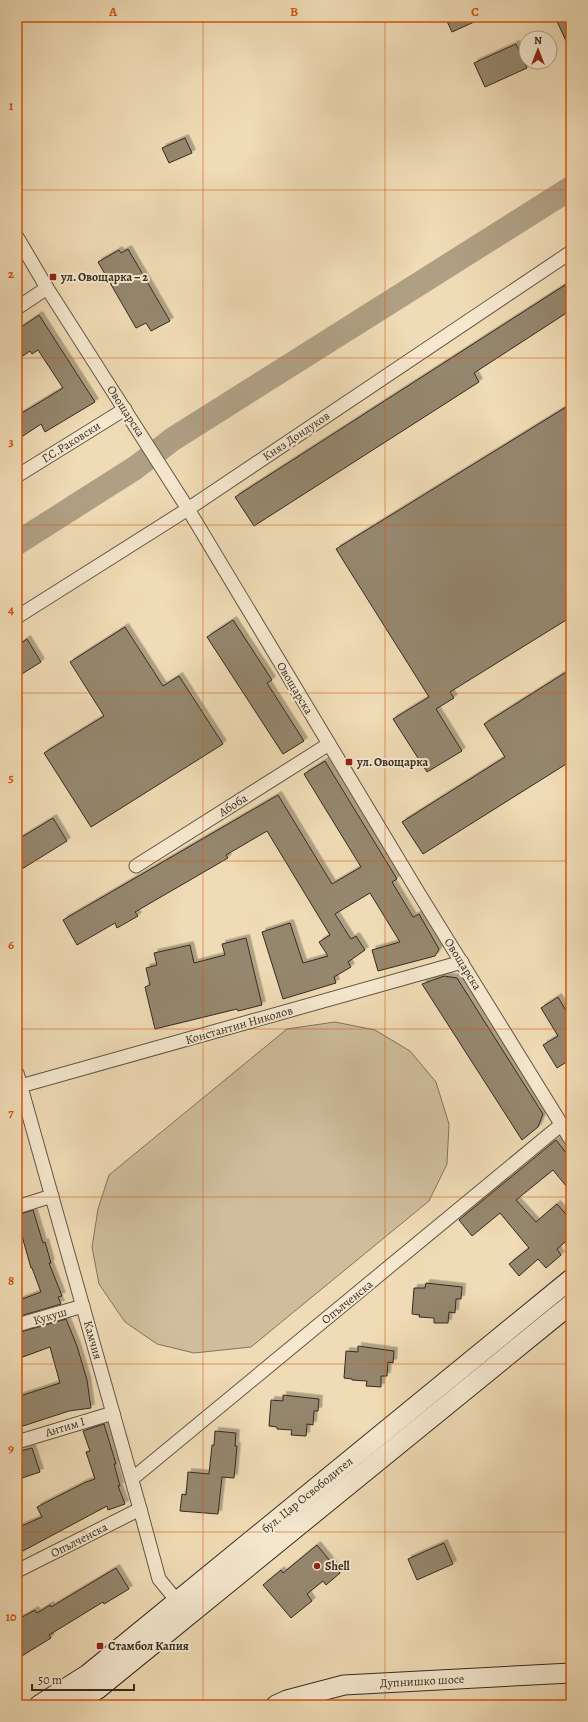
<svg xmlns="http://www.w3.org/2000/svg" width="588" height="1722" viewBox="0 0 588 1722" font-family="Alegreya,serif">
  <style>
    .green { fill: #cfbd9c; stroke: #81745e }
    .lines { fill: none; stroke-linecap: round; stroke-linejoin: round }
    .river { stroke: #af9f83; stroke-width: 24 }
    .building { fill: #95876e; stroke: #332b21; filter: url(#shadow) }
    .street-casing { stroke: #625746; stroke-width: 15 }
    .secondary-casing { stroke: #332b21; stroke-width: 21 }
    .street { stroke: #f5e8cf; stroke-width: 13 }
    .secondary { stroke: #f5e8cf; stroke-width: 19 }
    .grid { fill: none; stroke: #d6540e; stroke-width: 1; stroke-opacity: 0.55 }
    .poi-dot { fill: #8f2418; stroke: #f5e8cf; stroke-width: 1.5 }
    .labels { text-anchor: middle; stroke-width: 4; stroke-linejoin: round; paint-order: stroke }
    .poi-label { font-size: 12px; font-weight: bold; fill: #332b21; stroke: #f5e8cf; text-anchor: start }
    .street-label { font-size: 12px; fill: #332b21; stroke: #f5e8cf }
    .neatline { fill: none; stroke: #d6540e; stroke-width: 1.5 }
    .grid-label { font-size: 13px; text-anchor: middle; font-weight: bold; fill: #d6540e }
  </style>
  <defs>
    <filter id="shadow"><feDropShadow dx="3.5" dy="-3.5" stdDeviation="0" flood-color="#0004"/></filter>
  </defs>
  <rect width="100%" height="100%" fill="#efdbb5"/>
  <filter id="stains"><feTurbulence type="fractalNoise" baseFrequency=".005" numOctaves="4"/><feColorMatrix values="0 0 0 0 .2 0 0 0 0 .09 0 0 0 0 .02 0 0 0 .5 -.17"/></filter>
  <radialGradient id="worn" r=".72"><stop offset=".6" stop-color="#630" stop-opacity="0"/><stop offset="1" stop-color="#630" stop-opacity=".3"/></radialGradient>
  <path class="green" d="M 335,1022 L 375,1030 L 410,1051 L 436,1082 L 449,1124 L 447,1164 L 429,1201 L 251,1347 L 194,1353 L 157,1344 L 125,1322 L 99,1284 L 92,1247 L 98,1209 L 109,1175 L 287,1029 Z"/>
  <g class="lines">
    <path class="river" d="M 17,543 L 135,468 L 173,439 L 571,188"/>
  </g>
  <g class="building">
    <path d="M 445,17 L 485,17 L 452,32 Z"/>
    <path d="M 555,17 L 571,17 L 571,52 Z"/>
    <path d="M 516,44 L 527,68 L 485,87 L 474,63 Z"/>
    <path d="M 185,138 L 192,153 L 169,163 L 162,148 Z"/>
    <path d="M 128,249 L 170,321 L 151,331 L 146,323 L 136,328 L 98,262 L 119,250 L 121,253 Z"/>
    <path d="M 571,284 L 571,310 L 474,373 L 479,382 L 254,526 L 235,497 L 565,285 L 566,288 Z"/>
    <path d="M 39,315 L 95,402 L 45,432 L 41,424 L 17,440 L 17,416 L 63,388 L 38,350 L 32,354 L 30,351 L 17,360 L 17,330 Z"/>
    <path d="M 571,404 L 571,617 L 450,692 L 454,698 L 436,709 L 462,751 L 427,772 L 393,719 L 429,697 L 336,549 Z"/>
    <path d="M 233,620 L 272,680 L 267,683 L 304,741 L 283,754 L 207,637 Z"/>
    <path d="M 125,627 L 163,686 L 179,676 L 223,744 L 91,827 L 44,753 L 104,716 L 70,662 Z"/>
    <path d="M 27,639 L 41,662 L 17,677 L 17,646 Z"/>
    <path d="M 571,669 L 571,761 L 423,854 L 402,822 L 505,757 L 484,724 Z"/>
    <path d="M 325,761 L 397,879 L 392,882 L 413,917 L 419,914 L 439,949 L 435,956 L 378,971 L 372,950 L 400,942 L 370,893 L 335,914 L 351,939 L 356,936 L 365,950 L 348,962 L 351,967 L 334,977 L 336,983 L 283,999 L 262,932 L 290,923 L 303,963 L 328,956 L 319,942 L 330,935 L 267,831 L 226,855 L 228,858 L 135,912 L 138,916 L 117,928 L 115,923 L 77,945 L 63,920 L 278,795 L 332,884 L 361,867 L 304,774 Z"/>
    <path d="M 53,818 L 67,841 L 17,872 L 17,840 Z"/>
    <path d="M 246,938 L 262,1005 L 238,1011 L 237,1009 L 155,1029 L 145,987 L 150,985 L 146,968 L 157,965 L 154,953 L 190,945 L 194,963 L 225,955 L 222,944 Z"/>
    <path d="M 444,976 L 457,978 L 543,1114 L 538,1127 L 522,1140 L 422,984 Z"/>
    <path d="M 558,997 L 571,1019 L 571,1059 L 557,1068 L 543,1045 L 558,1036 L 541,1008 Z"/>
    <path d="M 556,1140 L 571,1159 L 571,1192 L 553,1170 L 516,1200 L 536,1222 L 557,1204 L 571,1220 L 571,1237 L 557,1249 L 561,1255 L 546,1268 L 538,1259 L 519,1276 L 509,1264 L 529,1248 L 500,1213 L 472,1236 L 459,1220 Z"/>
    <path d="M 33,1210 L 43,1243 L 45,1242 L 51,1263 L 49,1263 L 62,1296 L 58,1297 L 61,1304 L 17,1317 L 17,1301 L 41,1292 L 32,1268 L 31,1268 L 22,1236 L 19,1237 L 17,1229 L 17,1215 Z"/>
    <path d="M 426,1283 L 462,1287 L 461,1299 L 456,1299 L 455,1313 L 449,1312 L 448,1323 L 434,1323 L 434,1318 L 419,1317 L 420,1315 L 412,1314 L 414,1288 L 425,1288 Z"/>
    <path d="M 66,1319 L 77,1346 L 87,1380 L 91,1408 L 69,1411 L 23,1426 L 17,1408 L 17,1397 L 60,1383 L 50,1347 L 20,1358 L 17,1352 L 17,1333 Z"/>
    <path d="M 358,1346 L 394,1351 L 393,1363 L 388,1362 L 387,1376 L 381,1376 L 381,1387 L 366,1386 L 367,1381 L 352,1380 L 352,1379 L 344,1378 L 346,1351 L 358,1352 Z"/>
    <path d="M 283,1395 L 319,1399 L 318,1411 L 314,1411 L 313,1425 L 307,1424 L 306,1436 L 291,1435 L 292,1430 L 277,1429 L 277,1427 L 269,1426 L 271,1400 L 283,1401 Z"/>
    <path d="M 104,1424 L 116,1464 L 114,1464 L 120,1486 L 118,1486 L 125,1504 L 108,1510 L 107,1506 L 21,1552 L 17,1543 L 17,1528 L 42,1517 L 37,1507 L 86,1482 L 95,1479 L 86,1452 L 90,1451 L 83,1431 Z"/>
    <path d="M 215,1431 L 236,1433 L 235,1446 L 237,1446 L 234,1478 L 222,1477 L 218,1514 L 180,1511 L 182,1494 L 186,1495 L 188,1472 L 209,1474 L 212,1445 L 214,1445 Z"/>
    <path d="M 32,1448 L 40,1472 L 22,1478 L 17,1462 L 17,1452 Z"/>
    <path d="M 444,1543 L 453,1564 L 417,1580 L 408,1559 Z"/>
    <path d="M 317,1545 L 340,1573 L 326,1585 L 323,1581 L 307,1594 L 312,1601 L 291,1618 L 263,1585 L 281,1570 L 283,1573 Z"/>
    <path d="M 116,1568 L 129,1589 L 104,1604 L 103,1602 L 49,1635 L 51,1638 L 17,1659 L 17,1620 L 35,1610 L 37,1613 L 50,1605 L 51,1607 Z"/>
  </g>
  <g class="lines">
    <g class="street-casing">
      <g id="street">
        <path d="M 17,237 L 47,288 L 188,509 L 418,892 L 571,1140"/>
        <path d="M 17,308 L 47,288"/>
        <path d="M 17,476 L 125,409"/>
        <path d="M 17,617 L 188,509 L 571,252"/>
        <path d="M 136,866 L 329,744"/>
        <path d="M 17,1073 L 140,1509 L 159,1579 L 177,1601"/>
        <path d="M 17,1087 L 462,962"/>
        <path d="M 17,1207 L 52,1196"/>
        <path d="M 17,1325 L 83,1306"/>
        <path d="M 17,1442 L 113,1413"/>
        <path d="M 132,1479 L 562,1124"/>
        <path d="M 17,1571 L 140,1509"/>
      </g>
    </g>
    <g class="secondary-casing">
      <g id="secondary">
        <path d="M 39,1705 L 88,1674 L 571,1279"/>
        <path d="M 72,1705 L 98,1689 L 571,1304"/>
        <path d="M 276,1705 L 287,1700 L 344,1685 L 571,1673"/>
      </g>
    </g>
    <use href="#street" class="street"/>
    <use href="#secondary" class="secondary"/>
  </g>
  <path class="grid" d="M 203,17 L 203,1705M 385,17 L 385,1705M 17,190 L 571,190M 17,358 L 571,358M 17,525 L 571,525M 17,693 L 571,693M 17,861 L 571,861M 17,1029 L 571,1029M 17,1197 L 571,1197M 17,1364 L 571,1364M 17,1532 L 571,1532"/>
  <g class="poi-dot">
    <rect x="49" y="273" width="8" height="8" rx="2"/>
    <rect x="345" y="758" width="8" height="8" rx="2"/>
    <circle cx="317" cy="1566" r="4"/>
    <rect x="96" y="1642" width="8" height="8" rx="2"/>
  </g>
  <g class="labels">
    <g class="poi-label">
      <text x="61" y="281">ул. Овощарка – 2</text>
      <text x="357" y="766">ул. Овощарка</text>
      <text x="325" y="1570">Shell</text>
      <text x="108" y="1650">Стамбол Капия</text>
    </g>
    <g class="street-label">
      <text transform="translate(126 411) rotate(57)" y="4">Овощарска</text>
      <text transform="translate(296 436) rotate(-34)" y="4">Княз Дондуков</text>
      <text transform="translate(71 442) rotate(-32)" y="4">Г.С.Раковски</text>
      <text transform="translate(295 688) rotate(59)" y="4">Овощарска</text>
      <text transform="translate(233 805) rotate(-32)" y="4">Абоба</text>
      <text transform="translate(463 964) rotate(58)" y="4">Овощарска</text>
      <text transform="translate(239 1025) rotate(-16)" y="4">Константин Николов</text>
      <text transform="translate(347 1302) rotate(-39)" y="4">Опълченска</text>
      <text transform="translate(50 1316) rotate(-17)" y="4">Кукуш</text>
      <text transform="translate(93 1340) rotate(74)" y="4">Камчия</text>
      <text transform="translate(65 1427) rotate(-17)" y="4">Антим I</text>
      <text transform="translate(307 1495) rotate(-39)" y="4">бул. Цар Освободител</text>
      <text transform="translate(79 1540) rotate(-27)" y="4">Опълченска</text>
      <text transform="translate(422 1681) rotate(-3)" y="4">Дупнишко шосе</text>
    </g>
  </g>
  <rect width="588" height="1722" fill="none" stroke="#efdbb5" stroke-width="44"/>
  <g transform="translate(538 50)"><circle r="19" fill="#f5e8cf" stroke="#a79c89"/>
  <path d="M0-3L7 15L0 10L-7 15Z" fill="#8f2418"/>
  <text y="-6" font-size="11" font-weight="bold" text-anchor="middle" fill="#332b21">N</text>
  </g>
  <path d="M32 1684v6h102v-6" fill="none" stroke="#332b21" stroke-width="2"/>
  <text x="38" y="1684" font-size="12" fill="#332b21" stroke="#f5e8cf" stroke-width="3" paint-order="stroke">50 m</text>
  <rect x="22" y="22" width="544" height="1678" class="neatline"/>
  <g class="grid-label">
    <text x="113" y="16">A</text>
    <text x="294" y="16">B</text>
    <text x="475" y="16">C</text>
    <text x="11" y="110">1</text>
    <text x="11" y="278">2</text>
    <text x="11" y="446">3</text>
    <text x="11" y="614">4</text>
    <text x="11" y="782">5</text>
    <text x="11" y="949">6</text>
    <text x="11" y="1117">7</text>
    <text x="11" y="1285">8</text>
    <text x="11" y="1453">9</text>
    <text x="11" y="1621">10</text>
  </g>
  <rect width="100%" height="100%" filter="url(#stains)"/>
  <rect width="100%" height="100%" fill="url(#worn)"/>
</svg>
